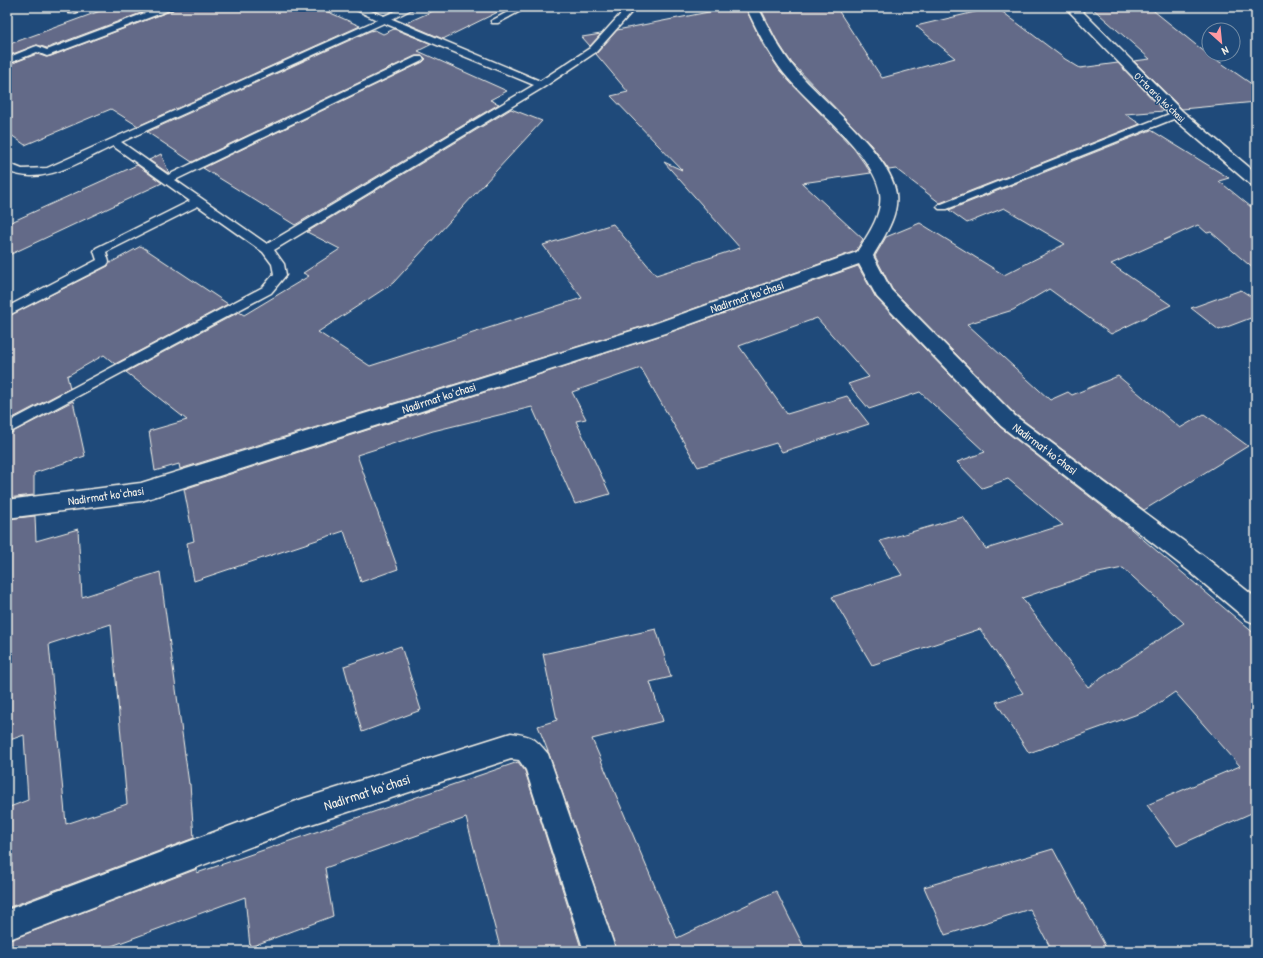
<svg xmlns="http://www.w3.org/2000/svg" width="1263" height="958" viewBox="0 0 1263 958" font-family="'Patrick Hand',sans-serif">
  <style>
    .building { fill: #636b88; stroke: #f4f1e8; fill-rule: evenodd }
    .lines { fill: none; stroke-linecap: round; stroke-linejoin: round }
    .lane-casing { stroke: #f4f1e8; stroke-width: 3 }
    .street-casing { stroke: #f4f1e8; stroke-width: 3 }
    .lane { fill: #1f4a7a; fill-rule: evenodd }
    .street { fill: #1f4a7a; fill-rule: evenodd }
    .labels { text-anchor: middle; stroke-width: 3; stroke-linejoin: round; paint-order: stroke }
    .far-street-label { font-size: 10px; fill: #f4f1e8; stroke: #1f4a7a }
    .street-label { font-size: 12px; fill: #f4f1e8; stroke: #1f4a7a }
    .near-street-label { font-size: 14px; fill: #f4f1e8; stroke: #1f4a7a }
  </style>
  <rect width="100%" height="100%" fill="#1f4a7a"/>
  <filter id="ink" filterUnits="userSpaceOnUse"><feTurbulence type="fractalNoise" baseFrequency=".025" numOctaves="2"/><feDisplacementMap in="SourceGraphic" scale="8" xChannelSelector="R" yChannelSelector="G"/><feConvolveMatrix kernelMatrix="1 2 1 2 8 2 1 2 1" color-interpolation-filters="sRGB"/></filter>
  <g filter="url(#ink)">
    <g class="building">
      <path d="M 111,7 L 157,7 L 47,48 L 37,45 L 7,56 L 7,45 Z"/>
      <path d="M 174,7 L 317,7 L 360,26 L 138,126 L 111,109 L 25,145 L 7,132 L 7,65 L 37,54 L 46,57 L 51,56 L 173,10 Z"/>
      <path d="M 442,7 L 508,7 L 443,39 L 406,23 Z"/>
      <path d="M 734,7 L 745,7 L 763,45 L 780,71 L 854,149 L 871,173 L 802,183 L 863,239 L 856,251 L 651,324 L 180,469 L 179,464 L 155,471 L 149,431 L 187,420 L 126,372 L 239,312 L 244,315 L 309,276 L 303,273 L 340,249 L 307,232 L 511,109 L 542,121 L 393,283 L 318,332 L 370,366 L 582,298 L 543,245 L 613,224 L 656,275 L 740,248 L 664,162 L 682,170 L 611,96 L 628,92 L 596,54 L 617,30 Z"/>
      <path d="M 760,7 L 836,7 L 882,78 L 955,58 L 916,26 L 996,7 L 1065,59 L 1080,68 L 1118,63 L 1164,111 L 1125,114 L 1140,124 L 940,203 L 896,169 L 889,170 L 871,145 L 791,62 L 776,39 Z"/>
      <path d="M 1091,7 L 1149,7 L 1201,49 L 1256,87 L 1256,102 L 1182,109 L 1134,61 L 1150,59 Z"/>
      <path d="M 394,29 L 432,44 L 418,51 L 507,91 L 490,100 L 499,104 L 295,225 L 203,168 L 423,62 L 426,59 L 423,56 L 415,56 L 192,162 L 147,132 L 370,31 L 375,30 L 383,34 Z"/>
      <path d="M 601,34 L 590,46 L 582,37 Z"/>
      <path d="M 1151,130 L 1229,178 L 1219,181 L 1256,211 L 1256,271 L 1211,232 L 1207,233 L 1198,225 L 1111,264 L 1171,305 L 1111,334 L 1049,289 L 1013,310 L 967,324 L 1050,400 L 1068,392 L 1072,395 L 1118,376 L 1180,428 L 1204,414 L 1248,446 L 1144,510 L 1016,415 L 892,289 L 875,256 L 886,237 L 920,223 L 1004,275 L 1065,244 L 1004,208 L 967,223 L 949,210 Z"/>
      <path d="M 161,154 L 169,173 L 168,173 L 149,160 Z"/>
      <path d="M 137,165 L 162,183 L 7,256 L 7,224 Z"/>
      <path d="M 141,246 L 228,304 L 115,364 L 104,355 L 67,376 L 70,388 L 7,421 L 7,317 L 108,266 L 110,263 Z"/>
      <path d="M 858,266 L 876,298 L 1000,427 L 1125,524 L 1256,635 L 1256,811 L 1177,846 L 1147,805 L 1240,766 L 1175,692 L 1149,710 L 1029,753 L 996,702 L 1023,693 L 980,629 L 872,665 L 832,597 L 902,575 L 880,541 L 963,517 L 986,549 L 1063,525 L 1008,479 L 982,488 L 957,462 L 985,452 L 920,392 L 869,409 L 848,384 L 869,377 L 817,318 L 739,346 L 787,414 L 847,396 L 869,424 L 782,452 L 776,443 L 698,467 L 641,368 L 572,392 L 586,419 L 576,421 L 610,494 L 575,504 L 532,407 L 433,431 L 357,455 L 398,569 L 361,582 L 344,531 L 194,581 L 187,543 L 194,541 L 184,489 L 665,334 ZM 1123,568 L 1184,623 L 1088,687 L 1022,598 L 1093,574 Z"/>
      <path d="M 1241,290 L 1256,300 L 1256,316 L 1219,330 L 1191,308 Z"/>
      <path d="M 73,401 L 85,456 L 34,473 L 34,495 L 7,498 L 7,435 Z"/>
      <path d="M 35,516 L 36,541 L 78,529 L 82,597 L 160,572 L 189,784 L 190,784 L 194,838 L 7,908 L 7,808 L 28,800 L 24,735 L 7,741 L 7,665 L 11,663 L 9,550 L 12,549 L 7,550 L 7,519 ZM 111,624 L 127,804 L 66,824 L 49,644 Z"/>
      <path d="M 656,629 L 671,677 L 650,682 L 663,721 L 592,739 L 677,938 L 776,891 L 806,951 L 617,951 L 549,754 L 538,726 L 557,720 L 543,654 Z"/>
      <path d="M 401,646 L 421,710 L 362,732 L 344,666 Z"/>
      <path d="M 518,762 L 525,771 L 582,951 L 501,951 L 466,818 L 325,868 L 333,916 L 250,947 L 245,897 L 98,951 L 7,951 L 7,941 L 197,869 L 197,873 Z"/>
      <path d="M 1053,849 L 1108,951 L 1052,951 L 1030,909 L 945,935 L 924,887 Z"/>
    </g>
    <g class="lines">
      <g class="lane-casing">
        <g id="lane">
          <path d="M 75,7 L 87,7 L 75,13 L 69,13 L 68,11 Z"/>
          <path d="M 161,7 L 173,7 L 172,9 L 50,55 L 47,56 L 37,52 L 7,64 L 7,58 L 34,47 L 37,46 L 47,50 Z"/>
          <path d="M 350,7 L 361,7 L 384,16 L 405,7 L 416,7 L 392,19 L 540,81 L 590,48 L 627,7 L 636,7 L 596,52 L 544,87 L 274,250 L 284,264 L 286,275 L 271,293 L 7,434 L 7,423 L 263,287 L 274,274 L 272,264 L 263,252 L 198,206 L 106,252 L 109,262 L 107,265 L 7,316 L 7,307 L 97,260 L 94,251 L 96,248 L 190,201 L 113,146 C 81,161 43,187 7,171 L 7,163 L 22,169 L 47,168 L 377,20 ZM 384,23 L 534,85 L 267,244 L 175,180 L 422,61 L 424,59 L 422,57 L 416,57 L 168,175 L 121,142 Z"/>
          <path d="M 517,7 L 528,7 L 498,23 L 492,23 L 491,21 Z"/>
          <path d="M 1177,111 L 1182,114 L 1181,116 L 947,209 L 939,209 L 937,207 L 939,205 Z"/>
        </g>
      </g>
      <g class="street-casing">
        <g id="street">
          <path d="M 746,7 L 758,7 C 769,29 780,51 796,70 C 822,101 892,155 896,194 C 899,216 883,238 873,256 L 891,290 L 1015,416 L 1205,557 L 1256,598 L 1256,624 L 1247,620 L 1189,571 L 1001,426 L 877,297 L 859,264 L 665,333 L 141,501 L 7,518 L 7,500 L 141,483 L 651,325 L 857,252 C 868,235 883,214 880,193 C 875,156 813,107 788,78 C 770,57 758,32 746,7 Z"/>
          <path d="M 1065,7 L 1078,7 L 1182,111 L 1256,173 L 1256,186 L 1250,184 L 1172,117 Z"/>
          <path d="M 511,733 C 532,736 534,737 548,754 L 616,951 L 584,951 L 526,770 L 519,760 L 511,759 L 302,827 L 7,940 L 7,910 L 302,799 Z"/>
        </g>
      </g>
      <use href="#lane" class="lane"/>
      <use href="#street" class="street"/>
    </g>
  </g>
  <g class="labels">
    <g class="far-street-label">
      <text transform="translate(1160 97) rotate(44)" y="4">Oʻrta ariq koʻchasi</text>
    </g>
    <g class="street-label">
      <text transform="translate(747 297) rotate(-19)" y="4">Nadirmat koʻchasi</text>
      <text transform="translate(439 398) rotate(-18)" y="4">Nadirmat koʻchasi</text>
      <text transform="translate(1045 449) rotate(37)" y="4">Nadirmat koʻchasi</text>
      <text transform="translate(106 496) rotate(-8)" y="4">Nadirmat koʻchasi</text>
    </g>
    <g class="near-street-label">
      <text transform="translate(367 792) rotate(-18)" y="5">Nadirmat koʻchasi</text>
    </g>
  </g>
  <rect width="1263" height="958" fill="none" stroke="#1f4a7a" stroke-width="24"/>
  <rect x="12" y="12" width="1239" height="934" fill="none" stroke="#f4f1e8" stroke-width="1.5" filter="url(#ink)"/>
  <g transform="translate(1221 42) rotate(153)"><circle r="19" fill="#1f4a7a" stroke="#748da6"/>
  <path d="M0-3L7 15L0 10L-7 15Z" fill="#ff9aa2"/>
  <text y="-6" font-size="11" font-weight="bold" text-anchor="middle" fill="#f4f1e8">N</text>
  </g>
</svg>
